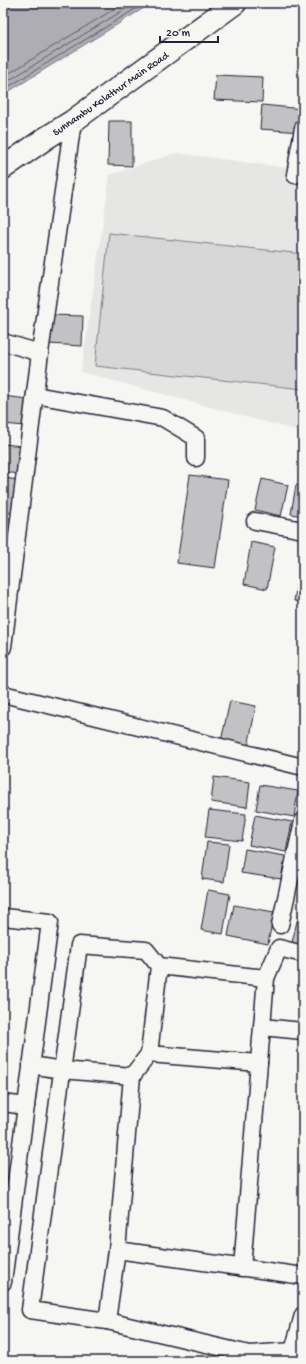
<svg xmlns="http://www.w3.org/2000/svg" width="306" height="1364" viewBox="0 0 306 1364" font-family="'Gochi Hand',sans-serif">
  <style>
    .built { fill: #e6e6e4 }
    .green { fill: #d7d7d7; stroke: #7c7c89 }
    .water { fill: #adadb3; stroke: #757583 }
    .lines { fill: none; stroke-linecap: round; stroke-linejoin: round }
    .shore { stroke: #5a5a6b; stroke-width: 1 }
    .building { fill: #c2c2c4; stroke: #22223b }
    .street-casing { stroke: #22223b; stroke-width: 19 }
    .secondary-casing { stroke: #22223b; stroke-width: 25 }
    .street { stroke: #f6f6f2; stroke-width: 16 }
    .secondary { stroke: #f6f6f2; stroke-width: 22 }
    .labels { text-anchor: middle; stroke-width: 3; stroke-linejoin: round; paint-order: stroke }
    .street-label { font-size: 11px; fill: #22223b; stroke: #f6f6f2 }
  </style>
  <rect width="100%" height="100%" fill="#f6f6f2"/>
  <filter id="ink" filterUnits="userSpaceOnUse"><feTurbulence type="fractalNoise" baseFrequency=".025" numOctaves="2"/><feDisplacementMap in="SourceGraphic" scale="8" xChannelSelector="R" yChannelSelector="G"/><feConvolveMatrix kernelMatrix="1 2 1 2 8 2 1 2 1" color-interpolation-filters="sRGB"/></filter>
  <g filter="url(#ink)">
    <path class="built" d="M 176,153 L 303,170 L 303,432 L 81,372 L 110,175 Z"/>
    <path class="green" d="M 109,233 L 303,254 L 303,389 L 95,366 Z"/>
    <path class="water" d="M 3,3 L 152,3 L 3,95 Z"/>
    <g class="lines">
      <g class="shore">
        <path d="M 3,77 L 124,3"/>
        <path d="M 3,84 L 135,3"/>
        <path d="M 3,90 L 145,3"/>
      </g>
    </g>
    <g class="building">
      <path d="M 216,75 L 263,77 L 262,102 L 214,100 Z"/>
      <path d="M 262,105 L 303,109 L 301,132 L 260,129 Z"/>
      <path d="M 109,121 L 132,121 L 132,166 L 108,165 Z"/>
      <path d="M 50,315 L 83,316 L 82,346 L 49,344 Z"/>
      <path d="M 3,396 L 28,399 L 25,426 L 3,424 Z"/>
      <path d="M 3,444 L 23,446 L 19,474 L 3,472 Z"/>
      <path d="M 190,475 L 228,480 L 215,568 L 177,563 Z"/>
      <path d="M 3,478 L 20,480 L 16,514 L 3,512 Z"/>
      <path d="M 262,479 L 288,485 L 281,516 L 255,510 Z"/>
      <path d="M 296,485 L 303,487 L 303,516 L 291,514 Z"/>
      <path d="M 3,517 L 16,519 L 12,550 L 3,549 Z"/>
      <path d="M 251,542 L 275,547 L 267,589 L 244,584 Z"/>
      <path d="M 302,553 L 303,553 L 303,602 L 294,601 Z"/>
      <path d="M 230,701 L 256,706 L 248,747 L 221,741 Z"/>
      <path d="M 214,777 L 250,782 L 247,807 L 211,802 Z"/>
      <path d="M 260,785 L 298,791 L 294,817 L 256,810 Z"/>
      <path d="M 209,810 L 246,814 L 242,841 L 205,837 Z"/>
      <path d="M 255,815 L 292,822 L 286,852 L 249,845 Z"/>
      <path d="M 207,842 L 229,844 L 224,882 L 202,879 Z"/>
      <path d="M 245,849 L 285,856 L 281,879 L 241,873 Z"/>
      <path d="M 208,890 L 230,894 L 223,934 L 201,930 Z"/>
      <path d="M 303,900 L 303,918 L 299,917 Z"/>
      <path d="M 234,905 L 274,912 L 268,944 L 228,936 Z"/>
      <path d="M 297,921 L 303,922 L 303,950 L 291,947 Z"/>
    </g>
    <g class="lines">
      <g class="street-casing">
        <g id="street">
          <path d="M 295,175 L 303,128"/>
          <path d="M 3,342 L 40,353"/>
          <path d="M 35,395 L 163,418 L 196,438 L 196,458"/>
          <path d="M 255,521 L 303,530"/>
          <path d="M 3,647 L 40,353 L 73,121"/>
          <path d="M 3,694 L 303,767"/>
          <path d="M 3,917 L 50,922 L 3,1282"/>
          <path d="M 280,925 L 303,821"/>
          <path d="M 303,954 L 279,948 L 266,978 L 159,966 L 146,950 L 79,945 L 30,1310 L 107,1321 L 249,1354 L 293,1351 L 303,1315"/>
          <path d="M 262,1027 L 303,1031"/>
          <path d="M 149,1054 L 259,1063"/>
          <path d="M 31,1065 L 62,1070 L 132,1076"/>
          <path d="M 3,1103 L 26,1106"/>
          <path d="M 117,1250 L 303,1276"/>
          <path d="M 242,1268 L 266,978"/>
          <path d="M 107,1321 L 117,1250 L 132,1076 L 149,1054 L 159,966"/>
        </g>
      </g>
      <g class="secondary-casing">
        <path id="secondary" d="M 3,168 L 46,138 L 73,121 L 235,3"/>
      </g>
      <use href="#street" class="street"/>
      <use href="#secondary" class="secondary"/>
    </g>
  </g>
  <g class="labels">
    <g class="street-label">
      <text transform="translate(110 93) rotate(-35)" y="4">Sunnambu Kolathur Main Road</text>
    </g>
  </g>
  <rect width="306" height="1364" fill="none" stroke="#f6f6f2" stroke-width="16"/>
  <rect x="8" y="8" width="290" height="1348" fill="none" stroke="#22223b" stroke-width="1.5" filter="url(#ink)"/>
  <path d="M160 36v6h58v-6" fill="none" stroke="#22223b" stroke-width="2"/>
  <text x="166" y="36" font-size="12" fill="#22223b" stroke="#f6f6f2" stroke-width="3" paint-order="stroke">20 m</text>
</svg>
